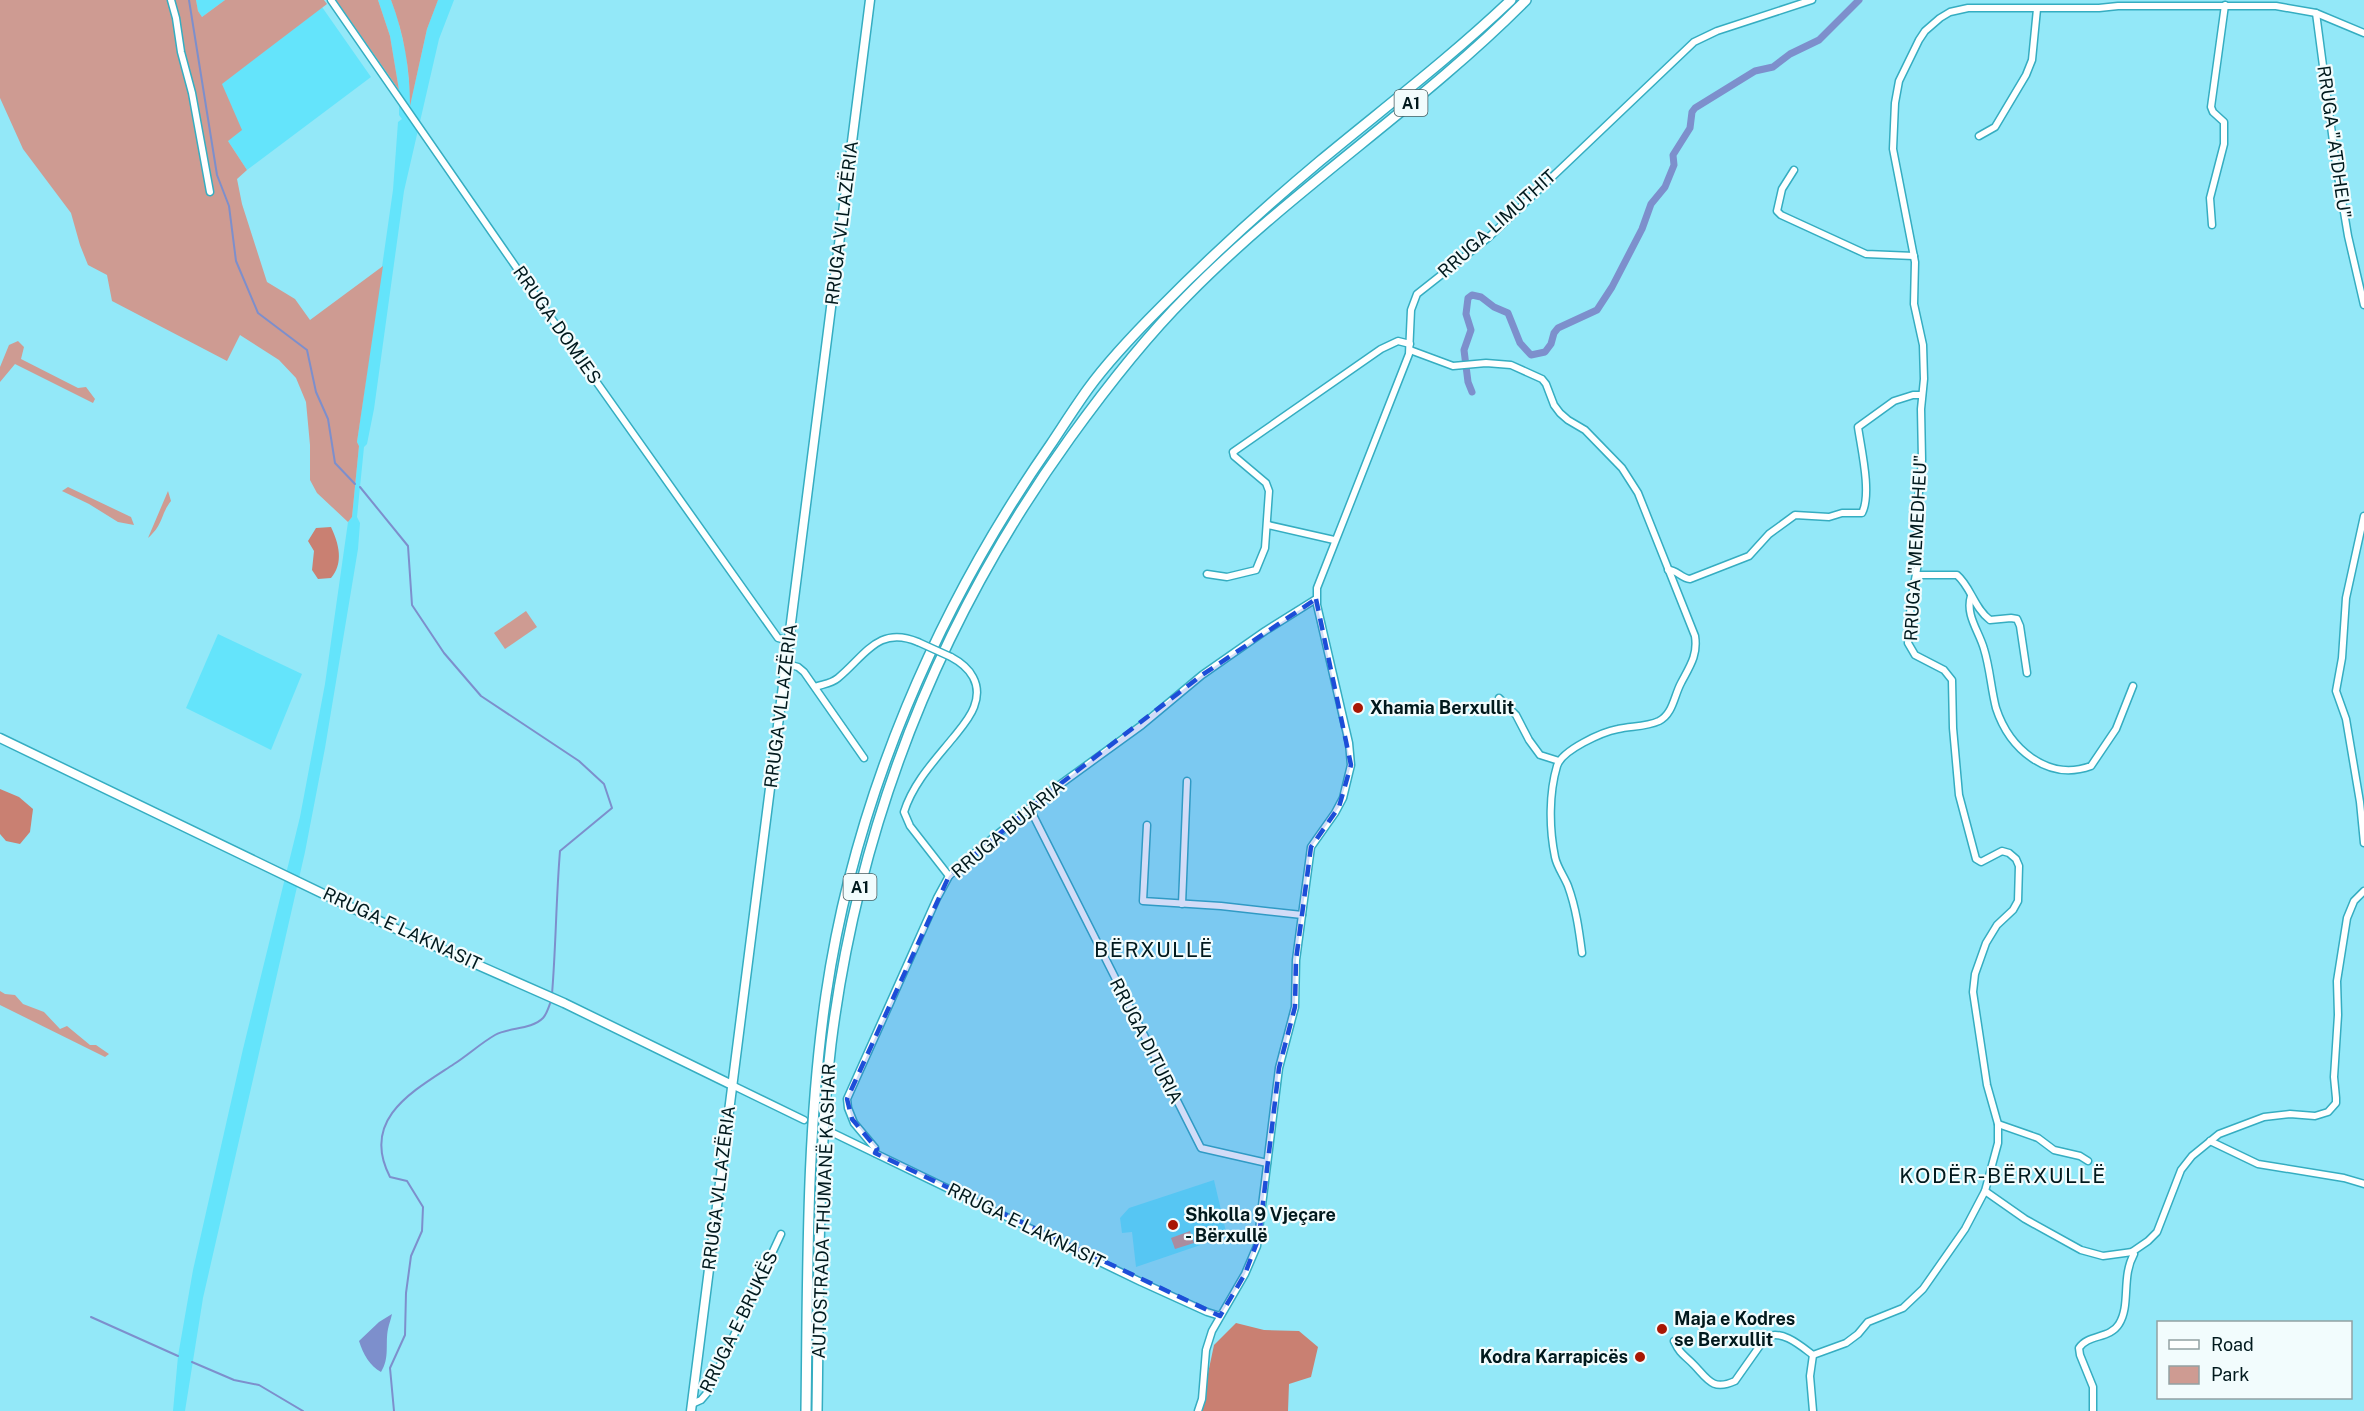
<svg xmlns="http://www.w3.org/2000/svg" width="2364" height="1411" viewBox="0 0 2364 1411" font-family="'Public Sans',sans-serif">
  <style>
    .built { fill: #64e4fb }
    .green { fill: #ce9b92 }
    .forest { fill: #c98072 }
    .water { fill: #7d8fcc }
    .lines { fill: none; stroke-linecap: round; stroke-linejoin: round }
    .stream { stroke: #7d8fcc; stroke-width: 2 }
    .canal { stroke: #7d8fcc; stroke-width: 7 }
    .minor-casing { stroke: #35adc1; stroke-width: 9 }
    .major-casing { stroke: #35adc1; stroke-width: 11 }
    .highway-casing { stroke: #35adc1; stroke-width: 12 }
    .minor { stroke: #fff; stroke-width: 6 }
    .major { stroke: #fff; stroke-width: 8 }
    .highway { stroke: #fff; stroke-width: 9 }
    .minor-bridge-casing { stroke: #35adc1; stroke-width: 9; stroke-linecap: butt }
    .minor-bridge { stroke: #fff; stroke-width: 6 }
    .marked { fill: #1d4ed8; fill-opacity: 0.2; stroke: #1d4ed8; stroke-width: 4.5; stroke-dasharray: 12 8; stroke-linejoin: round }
    .poi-dot { fill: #a81704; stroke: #f2fcfd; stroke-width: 2 }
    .labels { text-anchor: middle; stroke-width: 4.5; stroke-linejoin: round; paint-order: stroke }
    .shield { fill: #f2fcfd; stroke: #495d60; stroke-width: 1.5 }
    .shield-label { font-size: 16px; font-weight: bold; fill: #01191d }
    .street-label { font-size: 18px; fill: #01191d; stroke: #f2fcfd }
    .poi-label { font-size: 18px; font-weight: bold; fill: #01191d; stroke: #f2fcfd; text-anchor: start }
    .quarter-label { font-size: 21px; letter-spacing: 1.5px; fill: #01191d; stroke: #f2fcfd }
  </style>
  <rect width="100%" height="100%" fill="#93e8f8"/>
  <g class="built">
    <path d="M 196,0 L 225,0 L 202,17 L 198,11 Z"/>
    <path d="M 378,0 L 391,0 L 397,16 L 406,53 L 411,101 L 427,29 L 437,2 L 438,0 L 454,0 L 439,39 L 404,191 L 374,409 L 367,444 L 364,447 L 357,517 L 360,523 L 358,549 L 325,748 L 305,852 L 203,1298 L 185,1411 L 173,1411 L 178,1356 L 193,1270 L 243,1049 L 300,817 L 325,684 L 348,522 L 352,517 L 359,446 L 357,442 L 393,190 L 398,122 L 402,119 L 399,115 L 399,90 L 390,36 Z"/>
    <path d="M 322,7 L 371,77 L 247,170 L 228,141 L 221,84 Z"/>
    <path d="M 218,634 L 302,674 L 271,750 L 186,708 Z"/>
    <path d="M 1214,1180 L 1227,1236 L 1136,1267 L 1132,1232 L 1122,1233 L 1120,1218 L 1129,1208 Z"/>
  </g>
  <g class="green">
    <path d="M 0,0 L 196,0 L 198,11 L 202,17 L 225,0 L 324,0 L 327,4 L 222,84 L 242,130 L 228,141 L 247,170 L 237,179 L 242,204 L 267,282 L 295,299 L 310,320 L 383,266 L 357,442 L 359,446 L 352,517 L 348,522 L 317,493 L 310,480 L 310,445 L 306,402 L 296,378 L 279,360 L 240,335 L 227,361 L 112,301 L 107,275 L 88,265 L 80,245 L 71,213 L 23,149 L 0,98 Z"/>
    <path d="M 336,0 L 378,0 L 390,36 L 399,90 Z"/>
    <path d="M 391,0 L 438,0 L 427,29 L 410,106 C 410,69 404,34 391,0 Z"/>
    <path d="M 18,341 L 24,347 L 21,359 L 78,388 L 86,387 L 95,399 L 93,403 L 15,364 L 0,382 L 0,367 L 9,345 Z"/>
    <path d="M 68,487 L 131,517 L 134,525 L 118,522 L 89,504 L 62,491 Z"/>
    <path d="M 168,491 L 171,501 C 160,515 164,524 148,538 Z"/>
    <path d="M 526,611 L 537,627 L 505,649 L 494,633 Z"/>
    <path d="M 0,991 L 5,994 L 15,995 L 23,1004 L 44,1012 L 60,1029 L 67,1026 L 90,1045 L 96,1045 L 109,1054 L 105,1057 L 0,1005 Z"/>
    <path d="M 1190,1231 L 1194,1243 L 1175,1249 L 1171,1238 Z"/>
  </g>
  <g class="forest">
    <path d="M 331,527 C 339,544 344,563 331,578 L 318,579 L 312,570 L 314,551 L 308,541 L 316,528 Z"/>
    <path d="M 0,789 L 19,797 L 33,809 L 30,832 L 20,844 L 6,841 L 0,834 Z"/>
    <path d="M 1236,1323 L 1264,1330 L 1299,1331 L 1318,1347 L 1311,1377 L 1289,1384 L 1288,1411 L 1200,1411 L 1214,1345 Z"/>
  </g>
  <path class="water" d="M 392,1314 C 391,1319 389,1324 388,1329 C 385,1344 390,1358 381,1372 C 370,1366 363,1354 359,1341 L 379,1322 Z"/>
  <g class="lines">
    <g class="stream">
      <path d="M 189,0 L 217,175 L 229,206 L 236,261 L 258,313 L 307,350 L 316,392 L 328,419 L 335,463 L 355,484"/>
      <path d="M 360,487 L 408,546 L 412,605 L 444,653 L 481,696 L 579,761 L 604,784 L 612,808 L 560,851 C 556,899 556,946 552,994"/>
      <path d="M 91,1317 L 178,1356"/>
      <path d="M 192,1362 L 234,1380 L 259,1385 L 303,1411"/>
      <path d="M 394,1411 L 390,1368 L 405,1335 L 406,1293 L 411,1256 L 422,1231 L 423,1207 L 407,1181 L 390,1177 C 360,1119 413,1091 454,1064 C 468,1055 481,1043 495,1035 C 509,1027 531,1030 543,1018 C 547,1014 549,1006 551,1001"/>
    </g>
    <path class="canal" d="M 1472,392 L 1468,382 L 1464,350 L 1471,330 L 1466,314 L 1468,298 L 1472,295 L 1481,297 L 1494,307 L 1508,313 L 1520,343 L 1531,355 L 1545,352 L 1551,344 L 1554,333 L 1558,328 L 1597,310 L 1612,287 L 1642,229 L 1651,204 L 1665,187 L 1674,165 L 1673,155 L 1690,128 L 1692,112 L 1695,108 L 1755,71 L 1773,67 L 1790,54 L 1819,40 L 1859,0"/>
    <g class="minor-casing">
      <g id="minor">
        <path d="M 171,0 L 176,18 L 181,52 L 192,93 L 210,192"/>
        <path d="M 331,0 L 554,322 L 778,638 L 790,641"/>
        <path d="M 2316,13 L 2336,164 L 2348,236 L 2364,305"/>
        <path d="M 1979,136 L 1995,127 L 2026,75 L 2032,60 L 2037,9"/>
        <path d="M 1794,170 L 1782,189 L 1777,211 L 1781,215 L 1866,254 L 1914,256"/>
        <path d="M 2212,225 L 2210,198 L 2224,144 L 2224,122 L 2213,112 L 2211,107 L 2225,5"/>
        <path d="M 1410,350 L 1453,366 L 1486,363 L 1511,365 L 1542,379 L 1546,384 L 1554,405 L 1560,413 L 1568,420 L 1585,430 L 1622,468 L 1638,493 L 1695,636 C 1698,655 1690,666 1681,683 C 1674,696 1673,714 1659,721 C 1646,727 1631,726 1618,729 C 1602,732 1562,750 1557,766 C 1549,793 1549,828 1555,857 C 1557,867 1564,876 1568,886 C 1576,908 1579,930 1582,953"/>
        <path d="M 2364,516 L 2346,598 L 2342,658 L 2336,691 L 2346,719 L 2360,802 L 2364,843"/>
        <path d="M 1268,525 L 1334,540"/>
        <path d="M 1668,570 C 1676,569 1681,578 1690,579 L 1749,556 L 1769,534 L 1795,515 L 1829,517 L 1842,513 L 1862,513 C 1872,494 1861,448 1858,427 L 1894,401 L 1913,395 L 1922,395"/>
        <path d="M 1207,574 L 1227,577 L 1256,570 L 1265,548 L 1269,491 L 1266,483 L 1234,456 L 1233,452 L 1381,349 L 1398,341 L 1410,344"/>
        <path d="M 1917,575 L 1957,575 C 1971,587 1974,608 1990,620 L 2011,618 L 2017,619 L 2020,626 L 2027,673"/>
        <path d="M 1971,596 C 1965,615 1979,631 1984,649 C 1990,668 1991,689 1996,708 C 2009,748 2047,782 2091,766 L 2116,729 L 2133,686"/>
        <path d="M 787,664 L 798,667 L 804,672 L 864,758"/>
        <path d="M 815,687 C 823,684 831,684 838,678 C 865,656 878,625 918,642"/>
        <path d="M 1499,698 L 1516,715 L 1529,740 L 1540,755 L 1559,761"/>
        <path d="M 1030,809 L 1201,1148 L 1267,1163"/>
        <path d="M 1147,825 L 1143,901 L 1221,906 L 1302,915"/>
        <path d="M 949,876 L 910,826 L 904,812 C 913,783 935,760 953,738 C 961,728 970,718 974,707 C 983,684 970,667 951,657"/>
        <path d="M 1182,904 L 1187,781"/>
        <path d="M 732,1085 L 804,1120"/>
        <path d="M 1998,1124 L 2038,1138 L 2054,1150 L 2080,1156 L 2088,1161"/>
        <path d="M 833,1133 L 1141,1282 L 1207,1312 L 1220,1316"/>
        <path d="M 2210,1141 L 2258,1164 L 2344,1178 L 2364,1184"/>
        <path d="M 875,1153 L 875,1148 L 854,1123 L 848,1108 L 847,1099 L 937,898 L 949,876 L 978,850 L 1047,794 L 1142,725 L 1202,675 L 1265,631 L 1316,599"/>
        <path d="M 1985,1191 L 2025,1219 L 2081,1250 L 2103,1256 L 2125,1253 L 2132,1252 L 2148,1241 L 2157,1232 L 2181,1170 L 2192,1156 L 2219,1134 L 2264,1117 L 2290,1114 L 2315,1116 L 2328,1112 L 2336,1103 L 2336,1098 L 2334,1077 L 2338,1015 L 2337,981 L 2347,918 L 2354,901 L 2364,891"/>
        <path d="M 1674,1341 C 1681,1356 1685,1355 1695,1366 C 1708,1380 1713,1391 1735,1381 L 1766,1337 C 1782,1329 1801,1346 1813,1355"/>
        <path d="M 1813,1355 L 1846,1343 L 1858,1334 L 1868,1322 L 1903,1308 L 1923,1289 L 1965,1229 L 1985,1191 L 1998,1143 L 1998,1124 L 1987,1085 L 1973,992 L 1975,974 L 1986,943 L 1997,925 L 2013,910 L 2018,901 L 2019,866 L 2016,859 L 2009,853 L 2002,851 L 1981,862 L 1976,859 L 1959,795 L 1953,728 L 1952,680 L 1944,670 L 1915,655 L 1908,643 L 1911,600 L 1918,564 L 1917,513 L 1922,460 L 1921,409 L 1924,379 L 1923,345 L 1914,304 L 1915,262 L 1893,149 L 1895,103 L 1899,81 L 1919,40 L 1925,31 L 1940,18 L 1950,12 L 1968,8 L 2099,8 L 2118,6 L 2276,6 L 2316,13 L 2364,33"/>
        <path d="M 1813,1355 L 1810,1376 L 1813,1411"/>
        <path d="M 692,1404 L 701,1400 L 707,1393 L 781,1234"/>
        <path d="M 1198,1411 L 1202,1399 L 1206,1350 L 1212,1331 L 1245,1274 L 1257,1246 L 1279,1068 L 1295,1007 L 1296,960 L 1311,847 L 1335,813 L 1343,798 L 1351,765 L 1349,743 L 1317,605 L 1317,588 L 1409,354 L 1411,310 L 1417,294 L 1488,238 L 1694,42 L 1717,31 L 1812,0"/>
        <path d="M 2093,1411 L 2093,1387 L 2080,1355 L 2079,1348 C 2088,1334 2110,1339 2119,1324 C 2131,1305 2121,1277 2134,1254 L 2132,1252"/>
      </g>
    </g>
    <g class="major-casing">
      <g id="major">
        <path d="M 0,738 L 394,928 L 564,1003 L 732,1085"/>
        <path d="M 691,1411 L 870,0"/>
      </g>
    </g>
    <g class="highway-casing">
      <g id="highway">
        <path d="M 806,1411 C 808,1272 806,1133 826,995 C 855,797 937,608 1051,444 C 1063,426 1075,407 1088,389 C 1109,360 1135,333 1160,308 C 1211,256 1264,208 1320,161 C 1384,108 1450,58 1511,0"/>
        <path d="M 817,1411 C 819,1289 817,1166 831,1044 C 859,821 939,620 1070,438 C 1106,388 1143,340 1187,296 C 1292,189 1420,107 1526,0"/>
      </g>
    </g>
    <use href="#minor" class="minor"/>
    <use href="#major" class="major"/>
    <use href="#highway" class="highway"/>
    <g class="minor-bridge-casing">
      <path id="minor-bridge" d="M 918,642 L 951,657"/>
    </g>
    <use href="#minor-bridge" class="minor-bridge"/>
  </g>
  <path class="marked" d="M 1316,599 L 1351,765 L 1339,807 L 1311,847 L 1296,960 L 1295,1007 L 1279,1068 L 1259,1237 L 1245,1274 L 1220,1316 L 875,1153 L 877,1149 L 852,1119 L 847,1099 L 949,876 L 1047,794 L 1202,675 Z"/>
  <g class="poi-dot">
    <circle cx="1358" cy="708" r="6"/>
    <circle cx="1173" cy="1225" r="6"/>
    <circle cx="1662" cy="1329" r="6"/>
    <circle cx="1640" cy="1357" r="6"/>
  </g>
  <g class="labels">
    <g class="shield">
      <rect x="1394.5" y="90" width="33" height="26" rx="4.5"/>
      <rect x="843.5" y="874" width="33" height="26" rx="4.5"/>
    </g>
    <g class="shield-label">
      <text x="1411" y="109">A1</text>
      <text x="860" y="893">A1</text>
    </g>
    <g class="street-label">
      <text transform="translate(2334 142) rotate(82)" y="6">RRUGA "ATDHEU"</text>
      <text transform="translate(842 223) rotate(-83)" y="6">RRUGA VLLAZËRIA</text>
      <text transform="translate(1497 224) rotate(-42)" y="6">RRUGA LIMUTHIT</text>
      <text transform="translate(557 325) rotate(55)" y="6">RRUGA DOMJES</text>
      <text transform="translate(1916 548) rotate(-87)" y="6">RRUGA "MEMEDHEU"</text>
      <text transform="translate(781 706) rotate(-83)" y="6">RRUGA VLLAZËRIA</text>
      <text transform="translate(1008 829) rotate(-40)" y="6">RRUGA BUJARIA</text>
      <text transform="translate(402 929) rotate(25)" y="6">RRUGA E LAKNASIT</text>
      <text transform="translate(1146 1041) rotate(63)" y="6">RRUGA DITURIA</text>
      <text transform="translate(719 1188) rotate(-83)" y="6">RRUGA VLLAZËRIA</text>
      <text transform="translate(824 1211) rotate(-88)" y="6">AUTOSTRADA THUMANË KASHAR</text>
      <text transform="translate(1026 1226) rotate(26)" y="6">RRUGA E LAKNASIT</text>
      <text transform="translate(739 1322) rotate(-64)" y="6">RRUGA E BRUKËS</text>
    </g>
    <g class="poi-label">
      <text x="1370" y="714">Xhamia Berxullit</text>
      <text x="1185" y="1221">Shkolla 9 Vjeçare<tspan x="1185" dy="21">- Bërxullë</tspan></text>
      <text x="1674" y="1325">Maja e Kodres<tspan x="1674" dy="21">se Berxullit</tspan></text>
      <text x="1628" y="1363" text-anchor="end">Kodra Karrapicës</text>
    </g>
    <g class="quarter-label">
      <text x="1154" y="957">BËRXULLË</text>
      <text x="2003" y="1183">KODËR-BËRXULLË</text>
    </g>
  </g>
  <rect x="2157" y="1321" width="195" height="78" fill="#f2fcfd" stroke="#92a1a3" stroke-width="1.5"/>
  <rect x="2169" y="1340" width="30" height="9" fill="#ffffff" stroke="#92a1a3" stroke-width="1.5"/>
  <text x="2211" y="1351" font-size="18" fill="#01191d">Road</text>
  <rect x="2169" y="1366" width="30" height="18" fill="#ce9b92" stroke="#92a1a3" stroke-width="1.5"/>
  <text x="2211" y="1381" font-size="18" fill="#01191d">Park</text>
</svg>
